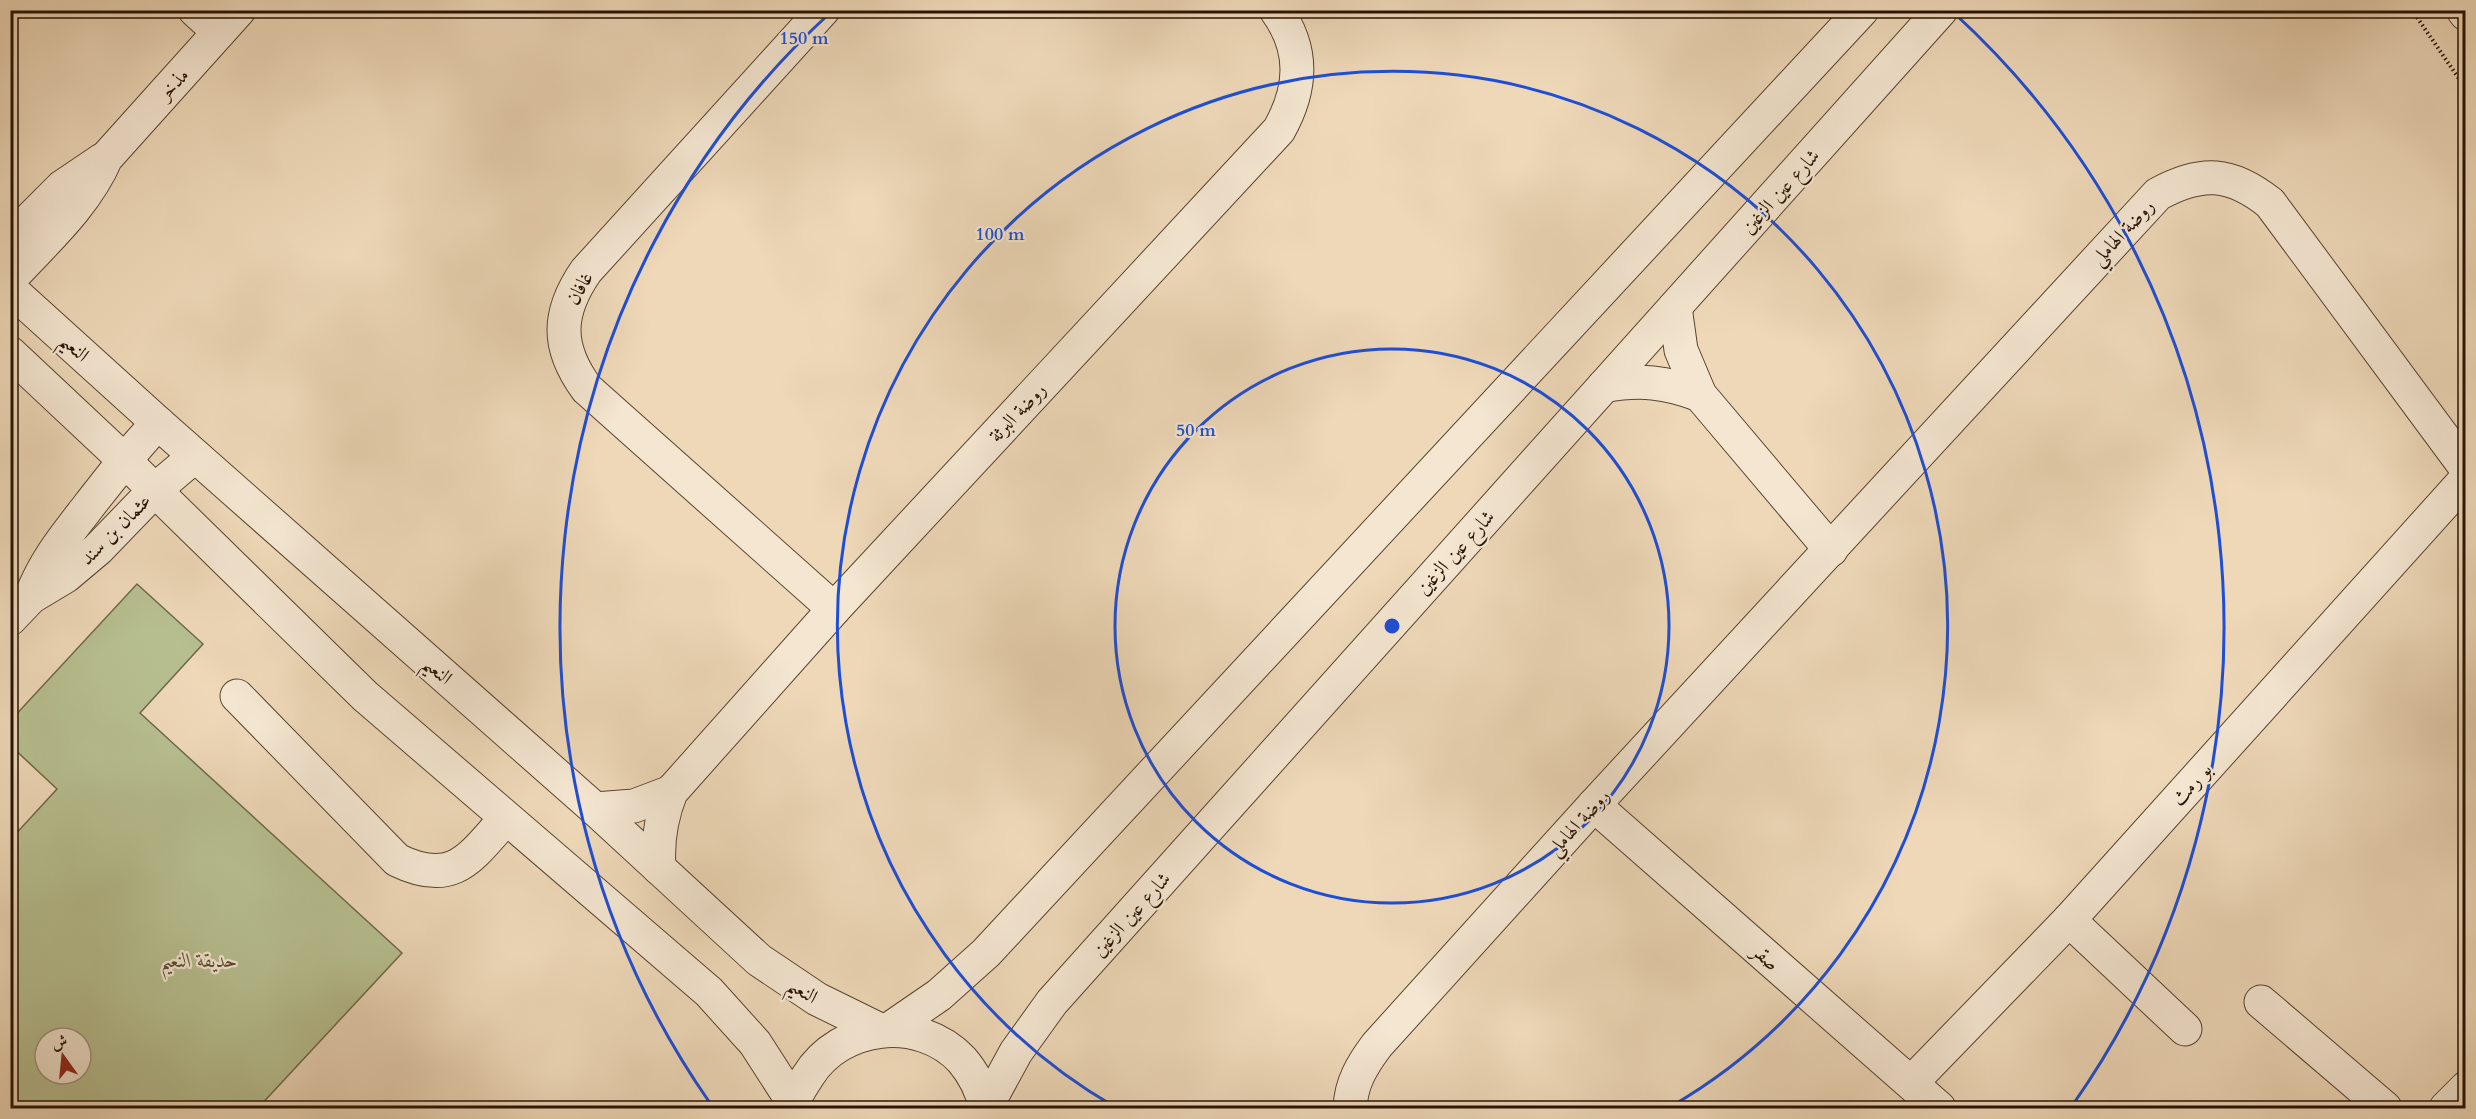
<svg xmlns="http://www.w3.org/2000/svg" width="2476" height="1119" viewBox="0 0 2476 1119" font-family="Cardo,Amiri,serif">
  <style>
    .green { fill: #b7bf90; stroke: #6f6949; stroke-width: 1.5; fill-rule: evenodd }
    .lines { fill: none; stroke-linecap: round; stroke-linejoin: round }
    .minor-casing { stroke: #594430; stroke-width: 35 }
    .path { stroke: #271302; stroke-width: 4; stroke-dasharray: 1.5 3; stroke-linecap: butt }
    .minor { stroke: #f4e6d1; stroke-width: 33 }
    .ring { fill: none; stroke: #1d4ed8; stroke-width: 3 }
    .labels { text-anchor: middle; stroke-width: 4.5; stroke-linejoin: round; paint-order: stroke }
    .street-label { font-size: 20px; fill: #271302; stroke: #f4e6d1 }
    .park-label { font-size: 20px; font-style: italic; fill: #594f34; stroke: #f4e6d1 }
    .centre { fill: #1d4ed8; stroke: #f4e6d1; stroke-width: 3 }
    .ring-label { font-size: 18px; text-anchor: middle; font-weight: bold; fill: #1d4ed8; stroke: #f4e6d1; stroke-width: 4.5; stroke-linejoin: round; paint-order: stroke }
  </style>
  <rect width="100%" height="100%" fill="#eed8b8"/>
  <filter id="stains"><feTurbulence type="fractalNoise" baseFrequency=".00333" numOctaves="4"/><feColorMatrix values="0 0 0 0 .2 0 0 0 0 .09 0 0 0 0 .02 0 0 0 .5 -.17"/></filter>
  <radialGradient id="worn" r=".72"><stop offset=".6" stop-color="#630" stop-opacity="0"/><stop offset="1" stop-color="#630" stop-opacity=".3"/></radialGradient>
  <path class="green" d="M 137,584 L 203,644 L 140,713 L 402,953 L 258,1108 L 11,1108 L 11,839 L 57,789 L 11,746 L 11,720 ZM 45,1038 L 81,1038 L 81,1074 L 45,1074 Z"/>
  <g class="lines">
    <g class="minor-casing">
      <g id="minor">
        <path d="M 195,10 L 219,32"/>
        <path d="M 823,10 L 586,271 C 557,313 556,347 587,389 L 834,609"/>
        <path d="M 2463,10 L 2466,14"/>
        <path d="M 10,239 L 62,187 L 102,160"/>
        <path d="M 10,279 C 45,241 86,205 106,158 L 239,10"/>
        <path d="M 10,289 L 158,423 L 595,809 L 759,960 L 817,999 L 880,1030"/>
        <path d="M 1675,307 L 1681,350 L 1700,395 L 1831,550"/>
        <path d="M 10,353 L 124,460 L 365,696 L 709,992 L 755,1043 L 793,1102"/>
        <path d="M 1604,386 C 1639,379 1667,382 1700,395"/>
        <path d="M 31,597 C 43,564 63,539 84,512 C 108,481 131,451 158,423"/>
        <path d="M 10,619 L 31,597 L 66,576 L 98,549 L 155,490 L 195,456"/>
        <path d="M 237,696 L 397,860 C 454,888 471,857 506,818"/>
        <path d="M 1594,805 L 1939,1108"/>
        <path d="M 595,809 L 634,806 L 671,792"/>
        <path d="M 659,868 C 657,841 661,817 671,792 L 834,609 L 1279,130 C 1302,89 1305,50 1276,10"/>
        <path d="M 2069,920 L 2185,1029"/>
        <path d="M 2261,1002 L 2385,1108"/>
        <path d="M 888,1030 L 939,995 L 986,953 L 1862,10"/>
        <path d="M 1911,1083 L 2069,920 L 2466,479"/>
        <path d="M 986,1107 L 1016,1052 L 1052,1002 L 1941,10"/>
        <path d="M 793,1108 C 793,1097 802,1086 808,1076 C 840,1024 919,1014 962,1060 C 974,1074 982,1091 986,1108"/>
        <path d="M 1350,1108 C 1351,1083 1362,1065 1377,1045 L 1594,805 L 2158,194 C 2202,170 2231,172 2270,203 L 2466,468"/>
        <path d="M 2446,1108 L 2466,1088"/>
      </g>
    </g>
    <path class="path" d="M 2412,10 L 2466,89"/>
    <use href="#minor" class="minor"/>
  </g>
  <g class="ring">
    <circle cx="1392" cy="626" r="277"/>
    <path d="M1115 1107A555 555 0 1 1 1670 1107"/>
    <path d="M710 1103A832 832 0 0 1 830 13M1954 13A832 832 0 0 1 2074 1103"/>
  </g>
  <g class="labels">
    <g class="street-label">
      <text transform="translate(173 84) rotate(-48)" y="7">مذخر</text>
      <text transform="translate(1780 191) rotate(-48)" y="7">شارع عين الزغين</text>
      <text transform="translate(2122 232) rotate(-47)" y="7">روضة الهاملي</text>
      <text transform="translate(579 288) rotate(-61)" y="7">غافان</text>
      <text transform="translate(75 347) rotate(42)" y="7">النعيم</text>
      <text transform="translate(1017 412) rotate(-47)" y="7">روضة البرثة</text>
      <text transform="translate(115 529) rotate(-45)" y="7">عثمان بن سند</text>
      <text transform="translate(1455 552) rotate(-48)" y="7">شارع عين الزغين</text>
      <text transform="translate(438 670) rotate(41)" y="7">النعيم</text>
      <text transform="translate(2191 784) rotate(-48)" y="7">بو رمث</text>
      <text transform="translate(1578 822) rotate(-48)" y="7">روضة الهاملي</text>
      <text transform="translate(1131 914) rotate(-48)" y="7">شارع عين الزغين</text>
      <text transform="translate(1766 957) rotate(41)" y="7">صقر</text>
      <text transform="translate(803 990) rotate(32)" y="7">النعيم</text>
    </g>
    <g class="park-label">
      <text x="199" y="967">حديقة النعيم</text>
    </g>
  </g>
  <circle cx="1392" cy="626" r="9" class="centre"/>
  <g class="ring-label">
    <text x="804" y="44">150 m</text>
    <text x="1000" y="240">100 m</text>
    <text x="1196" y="436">50 m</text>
  </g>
  <rect width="2476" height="1119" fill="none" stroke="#eed8b8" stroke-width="36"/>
  <rect x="12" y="12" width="2452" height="1095" fill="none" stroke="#271302" stroke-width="3"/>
  <rect x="18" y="18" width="2440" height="1083" fill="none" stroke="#271302" stroke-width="1.5"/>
  <g transform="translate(63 1056) rotate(345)"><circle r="28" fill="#f4e6d1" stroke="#a2927e" stroke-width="1.5"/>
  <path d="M0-4.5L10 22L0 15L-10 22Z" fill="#8f2418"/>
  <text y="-9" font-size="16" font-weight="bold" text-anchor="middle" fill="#271302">ش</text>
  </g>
  <rect width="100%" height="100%" filter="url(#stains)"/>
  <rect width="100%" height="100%" fill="url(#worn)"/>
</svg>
